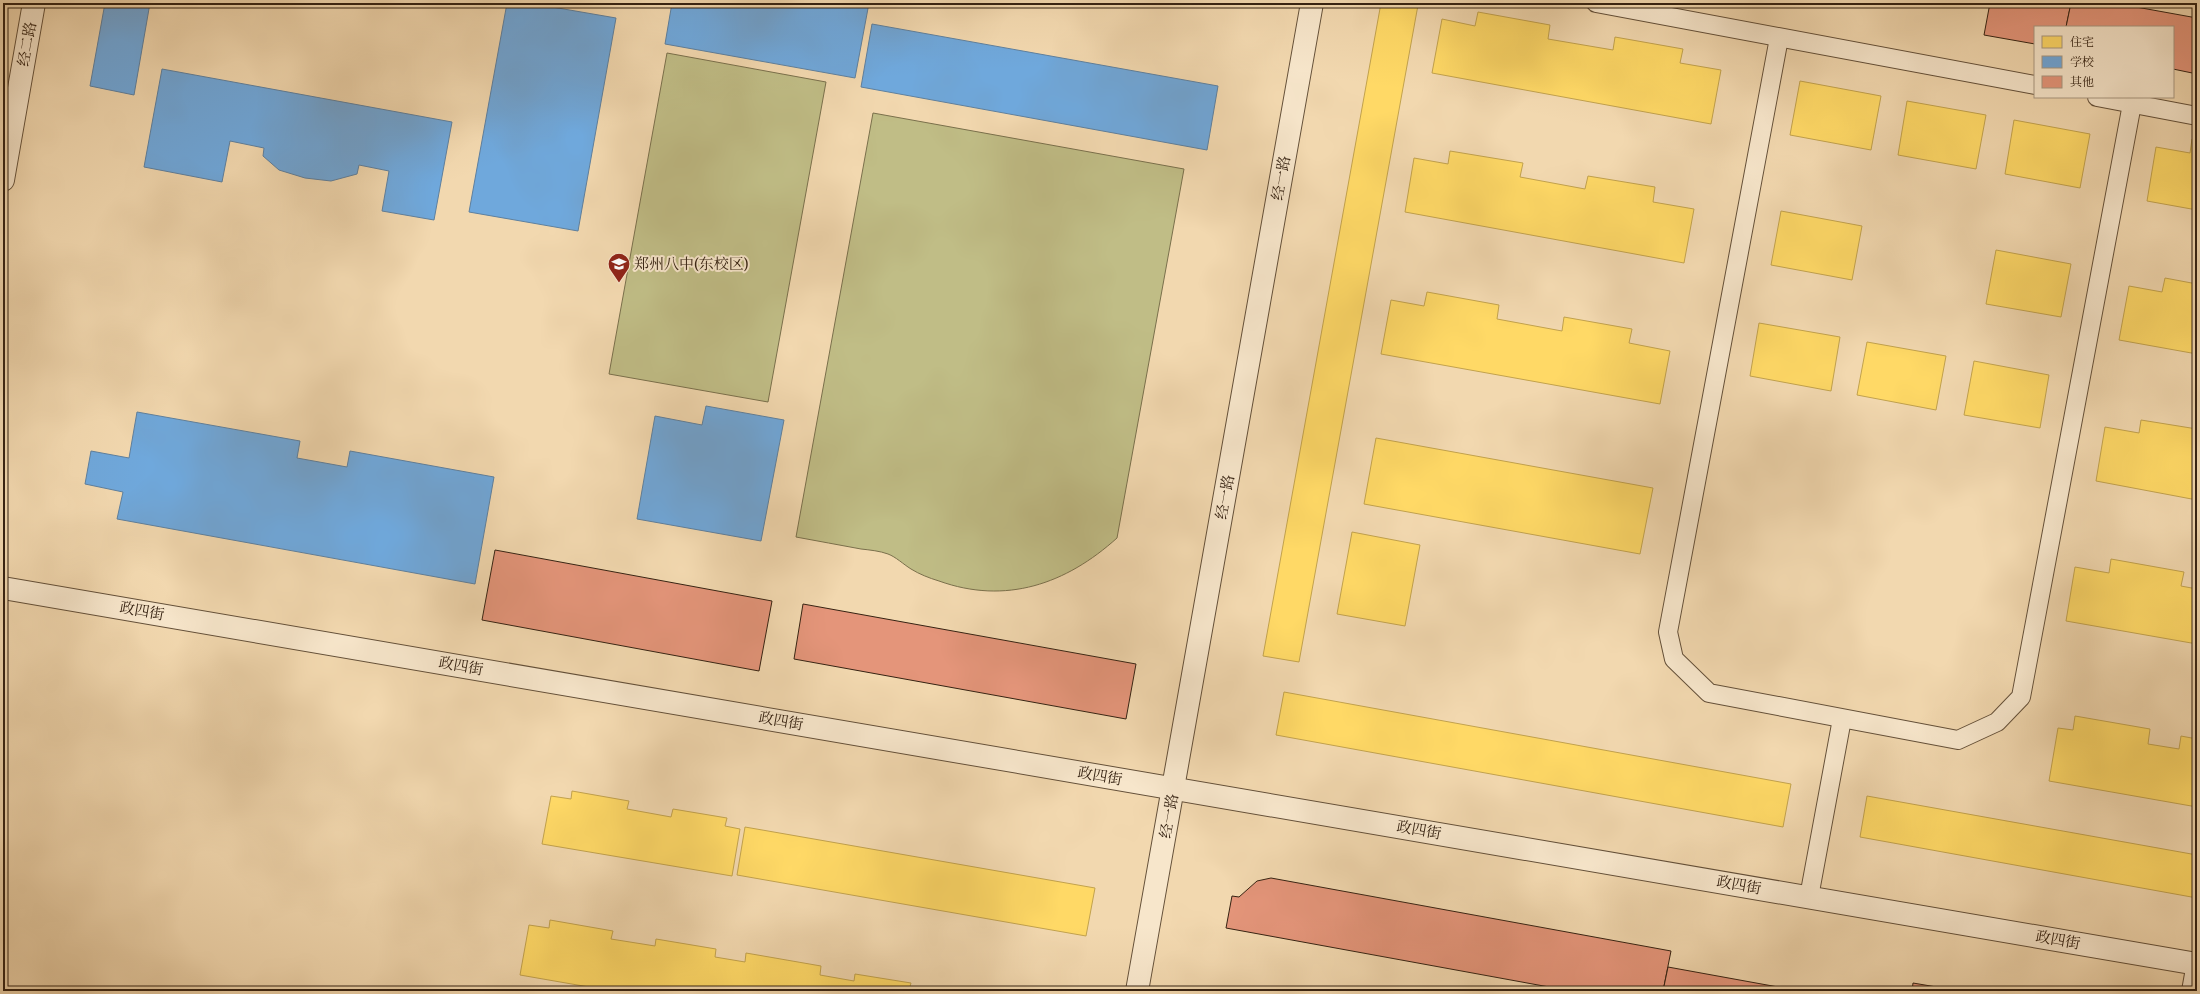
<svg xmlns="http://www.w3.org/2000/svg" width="2200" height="994" viewBox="0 0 2200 994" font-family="'Gentium Book Plus','Noto Serif SC',serif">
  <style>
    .green { fill: #c0bd86; stroke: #7a704c }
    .homes { fill: #ffd966; stroke: #c2a24d }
    .schools { fill: #6fa8dc; stroke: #5e809f }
    .building { fill: #e4957a; stroke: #352212 }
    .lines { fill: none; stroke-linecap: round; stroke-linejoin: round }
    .service-casing { stroke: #645039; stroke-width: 20 }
    .minor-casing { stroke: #645039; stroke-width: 24 }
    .service { stroke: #f7e6cb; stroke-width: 18 }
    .minor { stroke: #f7e6cb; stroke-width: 22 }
    .labels { text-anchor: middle; stroke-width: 4; stroke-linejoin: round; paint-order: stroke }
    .street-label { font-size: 15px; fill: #352212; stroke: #f7e6cb }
    .poi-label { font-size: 15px; fill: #352212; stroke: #f7e6cb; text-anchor: start }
  </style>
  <rect width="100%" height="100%" fill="#f2d8af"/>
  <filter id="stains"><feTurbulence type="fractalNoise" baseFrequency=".005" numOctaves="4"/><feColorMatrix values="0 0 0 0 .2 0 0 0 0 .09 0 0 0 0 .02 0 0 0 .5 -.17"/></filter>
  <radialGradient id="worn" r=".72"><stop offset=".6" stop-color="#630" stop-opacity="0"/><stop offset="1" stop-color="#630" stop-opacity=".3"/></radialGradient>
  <g class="green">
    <path d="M 667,53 L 826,82 L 768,402 L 609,374 Z"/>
    <path d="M 873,113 L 1184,169 L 1117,538 C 1066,584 1006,605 939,581 C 929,578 919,574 911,569 C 903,564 896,557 888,554 C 880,551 870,550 861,549 C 839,545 818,541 796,537 Z"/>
  </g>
  <g class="homes">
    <path d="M 1381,3 L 1418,5 L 1299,662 L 1263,656 Z"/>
    <path d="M 1478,12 L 1550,25 L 1548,39 L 1613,50 L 1615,37 L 1683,49 L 1680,63 L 1721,70 L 1711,124 L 1432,73 L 1442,19 L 1475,26 Z"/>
    <path d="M 1800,81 L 1881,96 L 1871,150 L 1790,135 Z"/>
    <path d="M 1907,101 L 1986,115 L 1976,169 L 1898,155 Z"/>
    <path d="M 2014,120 L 2090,134 L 2080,188 L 2005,174 Z"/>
    <path d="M 2192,139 L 2197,140 L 2197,210 L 2147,201 L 2156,147 L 2190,153 Z"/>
    <path d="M 1450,151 L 1523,163 L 1520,177 L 1585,189 L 1588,176 L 1655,187 L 1653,202 L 1694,209 L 1684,263 L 1405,212 L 1414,158 L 1448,164 Z"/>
    <path d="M 1781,211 L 1862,226 L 1852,280 L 1771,265 Z"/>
    <path d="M 1996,250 L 2071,264 L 2061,317 L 1986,304 Z"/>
    <path d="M 2165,278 L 2197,284 L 2197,354 L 2119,340 L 2129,286 L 2162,292 Z"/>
    <path d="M 1427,292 L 1499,305 L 1497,319 L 1562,331 L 1564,317 L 1632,329 L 1629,343 L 1670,351 L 1660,404 L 1381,354 L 1391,300 L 1424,306 Z"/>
    <path d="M 1759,323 L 1840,337 L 1831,391 L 1750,376 Z"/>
    <path d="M 1867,342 L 1946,356 L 1936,410 L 1857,395 Z"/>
    <path d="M 1974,361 L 2049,375 L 2040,428 L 1964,415 Z"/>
    <path d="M 2141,420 L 2197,429 L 2197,500 L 2096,481 L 2105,427 L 2139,433 Z"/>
    <path d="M 1376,438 L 1653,488 L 1640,554 L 1364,504 Z"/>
    <path d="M 1352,532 L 1420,545 L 1405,626 L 1337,614 Z"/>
    <path d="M 2111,559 L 2184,572 L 2181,586 L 2197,589 L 2197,644 L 2066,621 L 2075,567 L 2109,573 Z"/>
    <path d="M 1284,692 L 1791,784 L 1783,827 L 1276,735 Z"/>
    <path d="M 2075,716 L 2150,729 L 2148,744 L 2179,749 L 2181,736 L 2197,739 L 2197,807 L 2049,781 L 2058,728 L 2073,730 Z"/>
    <path d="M 572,791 L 629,801 L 627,809 L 671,817 L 673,809 L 727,818 L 725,826 L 740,829 L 732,876 L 542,844 L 551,796 L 571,799 Z"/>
    <path d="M 1867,796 L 2197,855 L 2197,898 L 1860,837 Z"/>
    <path d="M 745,827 L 1095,888 L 1086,936 L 737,875 Z"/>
    <path d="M 550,920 L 613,931 L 611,939 L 655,946 L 656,939 L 716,949 L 715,957 L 745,962 L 746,953 L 821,966 L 820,975 L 854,981 L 855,974 L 911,983 L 909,990 L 912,991 L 612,991 L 520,975 L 529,925 L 549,928 Z"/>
  </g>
  <g class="schools">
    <path d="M 105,3 L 150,3 L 134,95 L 90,86 Z"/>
    <path d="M 507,3 L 529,3 L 616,18 L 578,231 L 469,212 Z"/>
    <path d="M 672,3 L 869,3 L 855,78 L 665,44 Z"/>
    <path d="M 872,24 L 1218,86 L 1207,150 L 861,87 Z"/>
    <path d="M 162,69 L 452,122 L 434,220 L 382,211 L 389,171 L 359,165 L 357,174 L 331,181 L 305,178 L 279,170 L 263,156 L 264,148 L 230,141 L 222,182 L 144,167 Z"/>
    <path d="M 706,406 L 784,420 L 761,541 L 637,519 L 655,416 L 702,425 Z"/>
    <path d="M 137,412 L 300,441 L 297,458 L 347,467 L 350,451 L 494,477 L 475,584 L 117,519 L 123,492 L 85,484 L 91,451 L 129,458 Z"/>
  </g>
  <g class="building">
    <path d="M 1990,3 L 2071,3 L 2066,27 L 2035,27 L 2035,44 L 1984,35 Z"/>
    <path d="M 2071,3 L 2114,3 L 2197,18 L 2197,74 L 2173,69 L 2173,27 L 2066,27 Z"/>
    <path d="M 495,550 L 772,601 L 759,671 L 482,620 Z"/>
    <path d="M 803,604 L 1136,664 L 1126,719 L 794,659 Z"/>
    <path d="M 1271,878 L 1671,951 L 1663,991 L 1571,991 L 1226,928 L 1232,896 L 1239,897 L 1257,881 Z"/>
    <path d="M 1668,967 L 1800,991 L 1663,991 Z"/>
    <path d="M 1913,983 L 1960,991 L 1912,991 Z"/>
  </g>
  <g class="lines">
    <g class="service-casing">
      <g id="service">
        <path d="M 1596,3 L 2035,85"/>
        <path d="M 1779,38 L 1668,632 L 1674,659 L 1709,693 L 1958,740 L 1997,722 L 2021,697 L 2132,104"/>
        <path d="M 2097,97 L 2197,116"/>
        <path d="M 1809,897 L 1842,719"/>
        <path d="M 2191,991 L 2196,963"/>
      </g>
    </g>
    <g class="minor-casing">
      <g id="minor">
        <path d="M 3,180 L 34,3"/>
        <path d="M 3,588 L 2197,964"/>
        <path d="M 1137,991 L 1312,3"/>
      </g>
    </g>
    <use href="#service" class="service"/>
    <use href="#minor" class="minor"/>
  </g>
  <defs>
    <g id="school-pin" transform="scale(1.15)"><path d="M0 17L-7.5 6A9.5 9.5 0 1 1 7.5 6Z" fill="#8f2418" stroke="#f7e6cb"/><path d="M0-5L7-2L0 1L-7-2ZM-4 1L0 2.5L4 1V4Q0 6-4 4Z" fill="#fff"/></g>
  </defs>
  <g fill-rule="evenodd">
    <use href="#school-pin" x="619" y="264"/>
  </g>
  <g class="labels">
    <g class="street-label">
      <text transform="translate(27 44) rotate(-80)" y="5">经二路</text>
      <text transform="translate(1281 178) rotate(-80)" y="5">经一路</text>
      <text transform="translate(1225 497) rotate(-80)" y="5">经一路</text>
      <text transform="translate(142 611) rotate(10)" y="5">政四街</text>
      <text transform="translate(461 666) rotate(10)" y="5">政四街</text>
      <text transform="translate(781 721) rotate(10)" y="5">政四街</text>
      <text transform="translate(1100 776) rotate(10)" y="5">政四街</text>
      <text transform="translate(1169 816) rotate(-80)" y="5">经一路</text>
      <text transform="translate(1419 830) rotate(10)" y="5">政四街</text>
      <text transform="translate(1739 885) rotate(10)" y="5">政四街</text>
      <text transform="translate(2058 940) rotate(10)" y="5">政四街</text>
    </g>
    <g class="poi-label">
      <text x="634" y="269">郑州八中(东校区)</text>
    </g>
  </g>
  <rect width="2200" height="994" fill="none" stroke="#f2d8af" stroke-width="16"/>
  <rect x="4" y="4" width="2192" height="986" fill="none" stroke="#352212" stroke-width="2"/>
  <rect x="8" y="8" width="2184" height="978" fill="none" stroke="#352212"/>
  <rect x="2034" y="26" width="140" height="72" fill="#f7e6cb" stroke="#a99881"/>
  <rect x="2042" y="36" width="20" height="12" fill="#ffd966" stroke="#a99881"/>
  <text x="2070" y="46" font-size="12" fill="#352212">住宅</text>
  <rect x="2042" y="56" width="20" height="12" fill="#6fa8dc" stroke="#a99881"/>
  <text x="2070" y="66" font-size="12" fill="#352212">学校</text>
  <rect x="2042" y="76" width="20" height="12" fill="#e4957a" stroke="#a99881"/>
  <text x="2070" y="86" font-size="12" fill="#352212">其他</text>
  <rect width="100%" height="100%" filter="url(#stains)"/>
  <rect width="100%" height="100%" fill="url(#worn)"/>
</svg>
